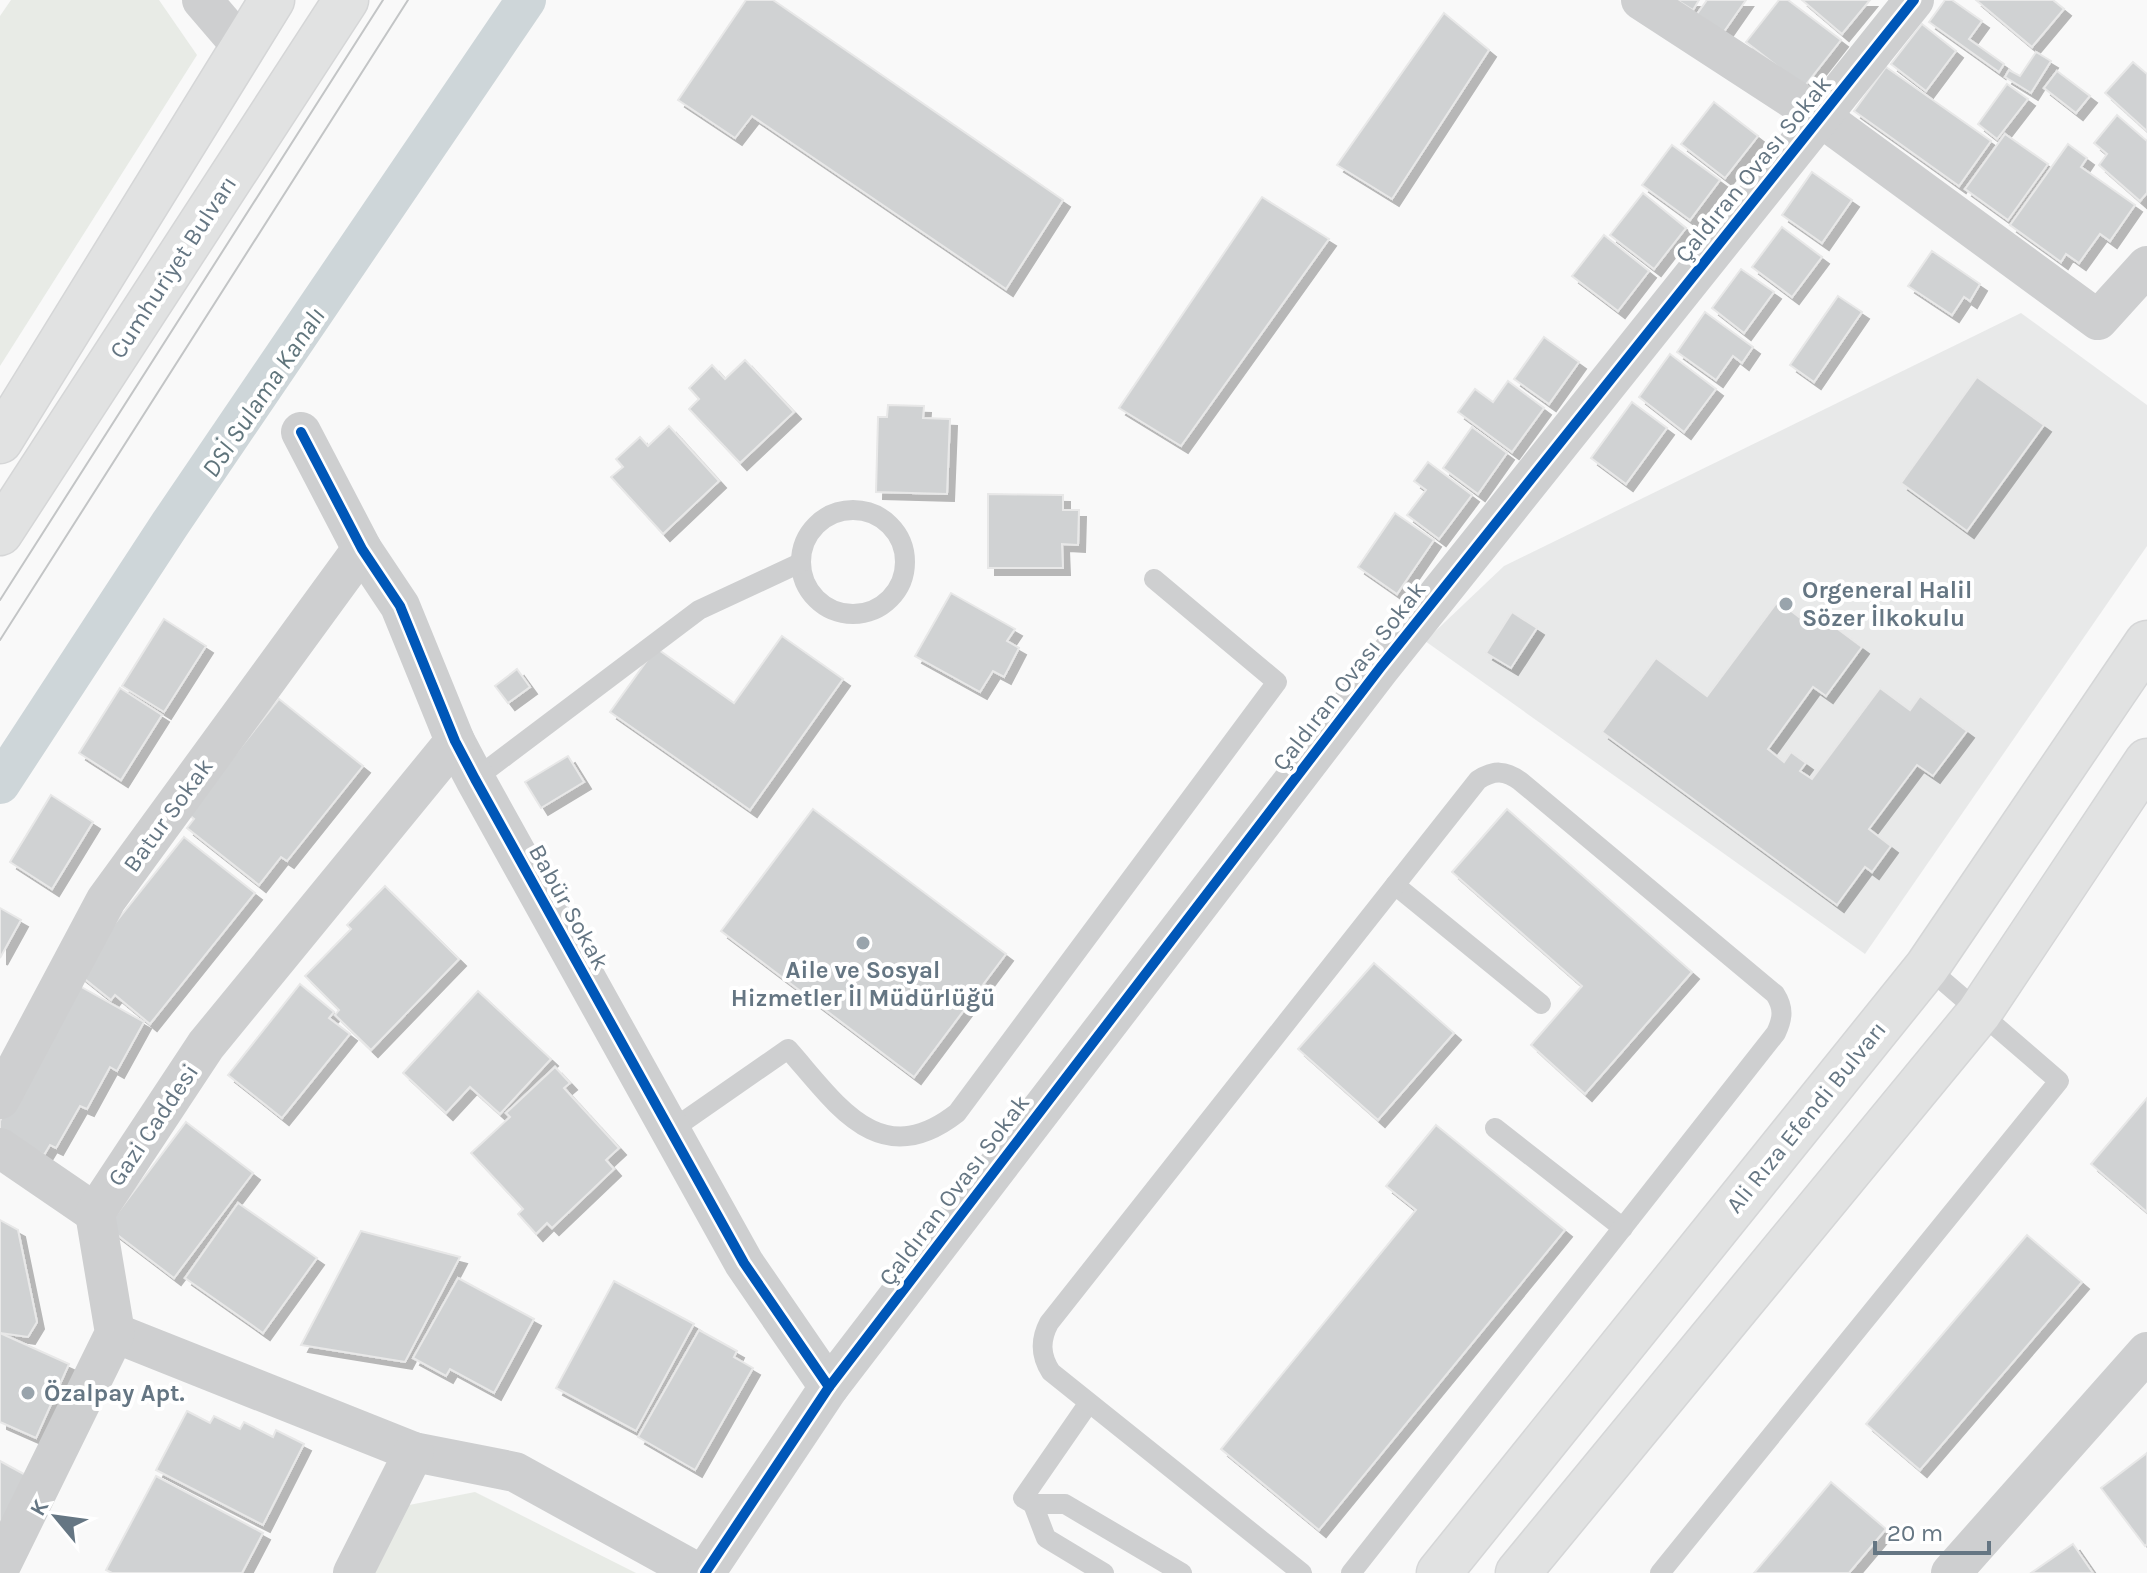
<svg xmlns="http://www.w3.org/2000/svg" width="2147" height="1573" viewBox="0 0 2147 1573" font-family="Karla,sans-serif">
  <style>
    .built { fill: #e8e9e9 }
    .park { fill: #e8ebe6 }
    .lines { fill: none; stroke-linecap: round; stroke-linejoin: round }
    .canal { stroke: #ced6d9; stroke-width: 40 }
    .building { fill: #d0d2d3; stroke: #e8e8e8; stroke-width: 2; filter: url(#shadow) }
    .primary-casing { stroke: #d5d6d7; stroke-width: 47 }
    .lane { stroke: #cecfd0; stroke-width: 20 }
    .street { stroke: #cecfd0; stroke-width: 40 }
    .primary { stroke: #e1e2e2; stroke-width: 44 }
    .tram { stroke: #c3c5c6; stroke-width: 2 }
    .cycleway-casing { stroke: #fff; stroke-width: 15 }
    .cycleway { stroke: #0057b8; stroke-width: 10 }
    .poi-dot { fill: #99a4ac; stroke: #fff; stroke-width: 3 }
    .labels { text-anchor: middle; stroke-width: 8; stroke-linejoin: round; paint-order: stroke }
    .street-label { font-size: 24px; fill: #657683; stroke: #fff }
    .poi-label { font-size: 24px; font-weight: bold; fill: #657683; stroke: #fff; text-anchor: start }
    .water-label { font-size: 26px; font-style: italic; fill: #60757c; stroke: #fff }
  </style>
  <defs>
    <filter id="shadow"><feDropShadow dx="7" dy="7" stdDeviation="0" flood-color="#0004"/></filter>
  </defs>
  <rect width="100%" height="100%" fill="#f9f9f9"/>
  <path class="built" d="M 2021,313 L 2147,405 L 2147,546 L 1865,954 L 1425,641 L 1504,566 Z"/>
  <g class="park">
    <path d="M 11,0 L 159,0 L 197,55 L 0,366 L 0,16 Z"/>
    <path d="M 475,1492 L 636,1573 L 371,1573 L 404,1506 Z"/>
  </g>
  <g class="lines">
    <path class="canal" d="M 0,784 L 170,524 L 526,0"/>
  </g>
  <g class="building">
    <path d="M 746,0 L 773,0 L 1063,200 L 1006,289 L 752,116 L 735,138 L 678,100 Z"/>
    <path d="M 1677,0 L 1699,0 L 1693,10 Z"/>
    <path d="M 1707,0 L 1746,0 L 1723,33 L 1697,14 Z"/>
    <path d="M 1779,0 L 1788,0 L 1841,40 L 1804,87 L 1746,42 Z"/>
    <path d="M 1802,0 L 1870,0 L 1842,34 Z"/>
    <path d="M 1945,0 L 1952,0 L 1982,21 L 1969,39 L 2004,64 L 1999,72 L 1929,22 Z"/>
    <path d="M 1976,0 L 2053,0 L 2064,9 L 2032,47 Z"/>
    <path d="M 1444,13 L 1489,50 L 1392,199 L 1337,165 Z"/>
    <path d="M 1922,24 L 1956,51 L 1926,91 L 1891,64 Z"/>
    <path d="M 2036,52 L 2051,61 L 2031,93 L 2005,77 L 2009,70 L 2020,76 Z"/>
    <path d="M 2133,62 L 2147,74 L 2147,131 L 2105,93 Z"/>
    <path d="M 1886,67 L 1991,141 L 1959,186 L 1854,111 Z"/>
    <path d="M 2057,71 L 2090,96 L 2076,113 L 2044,88 Z"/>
    <path d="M 2007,84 L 2028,99 L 1997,139 L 1978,124 Z"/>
    <path d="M 1714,102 L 1758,136 L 1725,178 L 1681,144 Z"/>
    <path d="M 2117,115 L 2147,141 L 2147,193 L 2140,201 L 2099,165 L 2107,154 L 2094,143 Z"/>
    <path d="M 2005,134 L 2048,164 L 2008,220 L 1965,189 Z"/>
    <path d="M 2068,144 L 2087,158 L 2081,167 L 2135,205 L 2110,241 L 2100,234 L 2079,263 L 2066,254 L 2061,262 L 2010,225 Z"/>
    <path d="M 1672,145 L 1720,180 L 1690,220 L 1642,185 Z"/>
    <path d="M 1812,172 L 1852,200 L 1822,243 L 1782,215 Z"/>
    <path d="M 1643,193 L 1686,228 L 1654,269 L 1610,235 Z"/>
    <path d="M 1262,197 L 1329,239 L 1181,446 L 1119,408 Z"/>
    <path d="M 1782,227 L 1822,257 L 1792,297 L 1752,267 Z"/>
    <path d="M 1604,235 L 1649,271 L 1618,311 L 1572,276 Z"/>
    <path d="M 1932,251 L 1980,284 L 1970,301 L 1964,297 L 1952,315 L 1908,286 Z"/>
    <path d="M 1741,269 L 1774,292 L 1744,333 L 1712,308 Z"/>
    <path d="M 1838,296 L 1862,312 L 1814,382 L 1790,365 Z"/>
    <path d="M 1705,312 L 1753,347 L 1742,363 L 1733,356 L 1716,380 L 1677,352 Z"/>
    <path d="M 1544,337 L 1579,362 L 1549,404 L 1514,379 Z"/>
    <path d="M 1670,354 L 1716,389 L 1684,432 L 1639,397 Z"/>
    <path d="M 745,360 L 794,412 L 740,463 L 689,409 L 699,399 L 689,388 L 712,365 L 725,379 Z"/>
    <path d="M 1977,377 L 2044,425 L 1967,531 L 1901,483 Z"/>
    <path d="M 1508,381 L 1544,408 L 1512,452 L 1458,412 L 1475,389 L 1493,402 Z"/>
    <path d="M 1632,402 L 1667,428 L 1626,484 L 1591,458 Z"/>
    <path d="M 888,405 L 924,406 L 923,418 L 950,419 L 947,494 L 876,492 L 878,417 L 887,417 Z"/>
    <path d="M 669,426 L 719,481 L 663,534 L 611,477 L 623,467 L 616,459 L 640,437 L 648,446 Z"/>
    <path d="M 1472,427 L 1507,453 L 1478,494 L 1443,468 Z"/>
    <path d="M 1428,462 L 1472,495 L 1439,539 L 1407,515 L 1426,490 L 1414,481 Z"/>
    <path d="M 988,494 L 1063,495 L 1063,510 L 1079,510 L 1078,545 L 1062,544 L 1063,568 L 988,568 Z"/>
    <path d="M 1395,513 L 1434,540 L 1397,594 L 1358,567 Z"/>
    <path d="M 951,593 L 1015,629 L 1007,641 L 1019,648 L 1004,677 L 993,671 L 980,692 L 915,656 Z"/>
    <path d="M 1778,601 L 1811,626 L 1819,615 L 1862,647 L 1826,696 L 1813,687 L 1768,749 L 1784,762 L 1791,752 L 1806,763 L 1800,771 L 1812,779 L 1880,688 L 1910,710 L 1920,696 L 1967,731 L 1933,776 L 1917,765 L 1869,829 L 1891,846 L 1872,872 L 1865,867 L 1837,905 L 1602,732 L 1656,658 L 1707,696 Z"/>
    <path d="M 1512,612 L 1537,628 L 1511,668 L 1486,653 Z"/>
    <path d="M 164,619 L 206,646 L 164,712 L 122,686 Z"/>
    <path d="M 782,636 L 843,679 L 750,810 L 610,712 L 656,648 L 734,703 Z"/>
    <path d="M 517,669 L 530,687 L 508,703 L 495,686 Z"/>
    <path d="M 120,688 L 162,715 L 121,780 L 79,753 Z"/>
    <path d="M 279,699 L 363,766 L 287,861 L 281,857 L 259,885 L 187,828 L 194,819 L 188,814 Z"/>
    <path d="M 568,756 L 584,782 L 541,808 L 525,782 Z"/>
    <path d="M 51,795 L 93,822 L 52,889 L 10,862 Z"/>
    <path d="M 813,809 L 1006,954 L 914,1077 L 721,931 Z"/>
    <path d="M 1507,809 L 1692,972 L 1585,1094 L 1531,1045 L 1582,986 L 1452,872 Z"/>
    <path d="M 184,837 L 255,893 L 150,1024 L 115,995 L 111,1000 L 76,972 Z"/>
    <path d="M 385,886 L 459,959 L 371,1050 L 335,1015 L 339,1010 L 305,976 L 351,929 L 347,925 Z"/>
    <path d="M 0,908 L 21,920 L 0,958 Z"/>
    <path d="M 1374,963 L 1454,1033 L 1378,1120 L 1298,1049 Z"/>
    <path d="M 76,984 L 144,1022 L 117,1071 L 110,1067 L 87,1109 L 80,1106 L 56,1148 L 50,1145 L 44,1155 L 0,1131 L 0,1121 Z"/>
    <path d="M 300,984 L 334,1012 L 329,1018 L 350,1034 L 282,1118 L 228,1075 Z"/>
    <path d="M 478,991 L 551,1059 L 500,1114 L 470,1087 L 446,1113 L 403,1073 Z"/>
    <path d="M 555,1067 L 570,1083 L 564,1088 L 619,1148 L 606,1160 L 614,1169 L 552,1228 L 547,1223 L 536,1234 L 518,1214 L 523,1209 L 471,1153 L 510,1117 L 506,1113 Z"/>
    <path d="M 2147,1098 L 2147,1212 L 2091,1164 Z"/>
    <path d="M 186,1122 L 253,1173 L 174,1278 L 107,1227 Z"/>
    <path d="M 1436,1125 L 1565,1230 L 1319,1530 L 1221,1449 L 1416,1210 L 1386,1186 Z"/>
    <path d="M 238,1203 L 317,1258 L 263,1333 L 185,1278 Z"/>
    <path d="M 0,1220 L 18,1230 L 37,1322 L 28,1337 L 0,1333 Z"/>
    <path d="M 361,1231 L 460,1257 L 405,1362 L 301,1345 Z"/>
    <path d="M 2027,1235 L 2082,1282 L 1920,1470 L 1866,1424 Z"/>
    <path d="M 458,1278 L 534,1319 L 494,1393 L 450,1369 L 446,1376 L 413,1358 Z"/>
    <path d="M 614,1281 L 694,1324 L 636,1431 L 556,1388 Z"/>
    <path d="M 699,1330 L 737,1351 L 734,1357 L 753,1368 L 695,1470 L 638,1437 Z"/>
    <path d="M 0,1333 L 69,1364 L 36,1438 L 0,1422 Z"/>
    <path d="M 187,1411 L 210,1423 L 214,1416 L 240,1429 L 244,1422 L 273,1437 L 276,1430 L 304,1444 L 263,1525 L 156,1470 Z"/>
    <path d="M 2147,1453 L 2147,1544 L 2145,1546 L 2101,1488 Z"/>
    <path d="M 0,1461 L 31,1478 L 0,1534 Z"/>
    <path d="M 156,1476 L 263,1533 L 242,1573 L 112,1573 L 106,1570 Z"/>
    <path d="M 1831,1482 L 1886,1529 L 1849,1573 L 1754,1573 Z"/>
    <path d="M 2073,1544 L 2093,1573 L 2031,1573 Z"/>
  </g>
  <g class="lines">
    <g class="primary-casing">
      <g id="primary">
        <path d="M 0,441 L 272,0"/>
        <path d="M 0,533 L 346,0"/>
        <path d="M 1439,1573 L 1927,967 L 2147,643"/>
        <path d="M 1518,1573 L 1979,1013 L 2147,761"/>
      </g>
    </g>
    <g class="lane">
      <circle cx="853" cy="562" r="52"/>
      <path d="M 475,779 L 699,610 L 800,563"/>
      <path d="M 1395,885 L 1541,1004"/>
      <path d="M 1495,1128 L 1623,1228"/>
      <path d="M 670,1131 L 788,1049 C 836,1103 879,1174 957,1113 L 1277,682 L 1154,579"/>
      <path d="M 1088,1404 L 1023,1498 L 1033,1504 L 1046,1538 L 1104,1573"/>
      <path d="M 1033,1504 L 1065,1504 L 1182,1573"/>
      <path d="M 1302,1573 L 1051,1372 C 1040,1355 1040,1340 1049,1323 L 1478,780 C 1494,770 1505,770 1520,781 L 1775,994 C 1784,1008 1783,1018 1776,1033 L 1351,1573"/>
      <path d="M 1660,1573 L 2059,1081 L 1927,967"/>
    </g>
    <g class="street">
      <path d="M 202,0 L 244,49"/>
      <path d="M 1641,0 L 1821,117 L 2098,320 L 2147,266"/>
      <path d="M 301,432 L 362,549 L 400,606 L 455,741 L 475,779 L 744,1263 L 829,1387"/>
      <path d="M 0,1099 L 106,900 L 362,549"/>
      <path d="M 0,1148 L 95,1213"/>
      <path d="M 115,1333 L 414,1452 L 515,1472 L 698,1573"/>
      <path d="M 0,1567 L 115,1333 L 95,1213 L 206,1045 L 455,741"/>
      <path d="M 353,1573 L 414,1452"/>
      <path d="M 705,1573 L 829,1387 L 1380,668 L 1914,0"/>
      <path d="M 1951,1573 L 2147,1352"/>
    </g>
    <use href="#primary" class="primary"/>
    <g class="tram">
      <path d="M 0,600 L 383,0"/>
      <path d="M 0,640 L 408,0"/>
    </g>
    <g class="cycleway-casing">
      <g id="cycleway">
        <path d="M 301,432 L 362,549 L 400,606 L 455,741 L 475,779 L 744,1263 L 829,1387"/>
        <path d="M 705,1573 L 829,1387 L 1380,668 L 1914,0"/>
      </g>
    </g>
    <use href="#cycleway" class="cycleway"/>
  </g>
  <g class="poi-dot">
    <circle cx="1786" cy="604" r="8"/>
    <circle cx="863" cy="943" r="8"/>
    <circle cx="28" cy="1393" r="8"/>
  </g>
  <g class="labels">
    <g class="street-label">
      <text transform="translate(1753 169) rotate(-51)" y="8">Çaldıran Ovası Sokak</text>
      <text transform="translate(173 267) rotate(-57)" y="8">Cumhuriyet Bulvarı</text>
      <text transform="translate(1349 676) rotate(-52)" y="8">Çaldıran Ovası Sokak</text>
      <text transform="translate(168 815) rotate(-54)" y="8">Batur Sokak</text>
      <text transform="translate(569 907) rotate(61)" y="8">Babür Sokak</text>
      <text transform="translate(1806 1117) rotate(-51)" y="8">Ali Rıza Efendi Bulvarı</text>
      <text transform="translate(153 1125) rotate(-56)" y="8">Gazi Caddesi</text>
      <text transform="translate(954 1190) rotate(-53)" y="8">Çaldıran Ovası Sokak</text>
    </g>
    <g class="poi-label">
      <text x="1802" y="598">Orgeneral Halil<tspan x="1802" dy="28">Sözer İlkokulu</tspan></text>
      <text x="863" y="978" text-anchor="middle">Aile ve Sosyal<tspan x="863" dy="28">Hizmetler İl Müdürlüğü</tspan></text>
      <text x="44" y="1401">Özalpay Apt.</text>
    </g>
    <g class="water-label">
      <text transform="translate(263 392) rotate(-56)" y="9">DSİ Sulama Kanalı</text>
    </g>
  </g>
  <g transform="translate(56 1517) rotate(299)" stroke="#ffffff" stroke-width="6" paint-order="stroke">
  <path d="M0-6L14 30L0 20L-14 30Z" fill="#657683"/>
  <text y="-12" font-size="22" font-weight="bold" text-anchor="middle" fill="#657683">K</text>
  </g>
  <path d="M1875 1541v12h114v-12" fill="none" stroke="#657683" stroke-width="4"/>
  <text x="1887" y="1541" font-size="24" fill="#657683" stroke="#ffffff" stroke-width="6" paint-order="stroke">20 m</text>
</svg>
